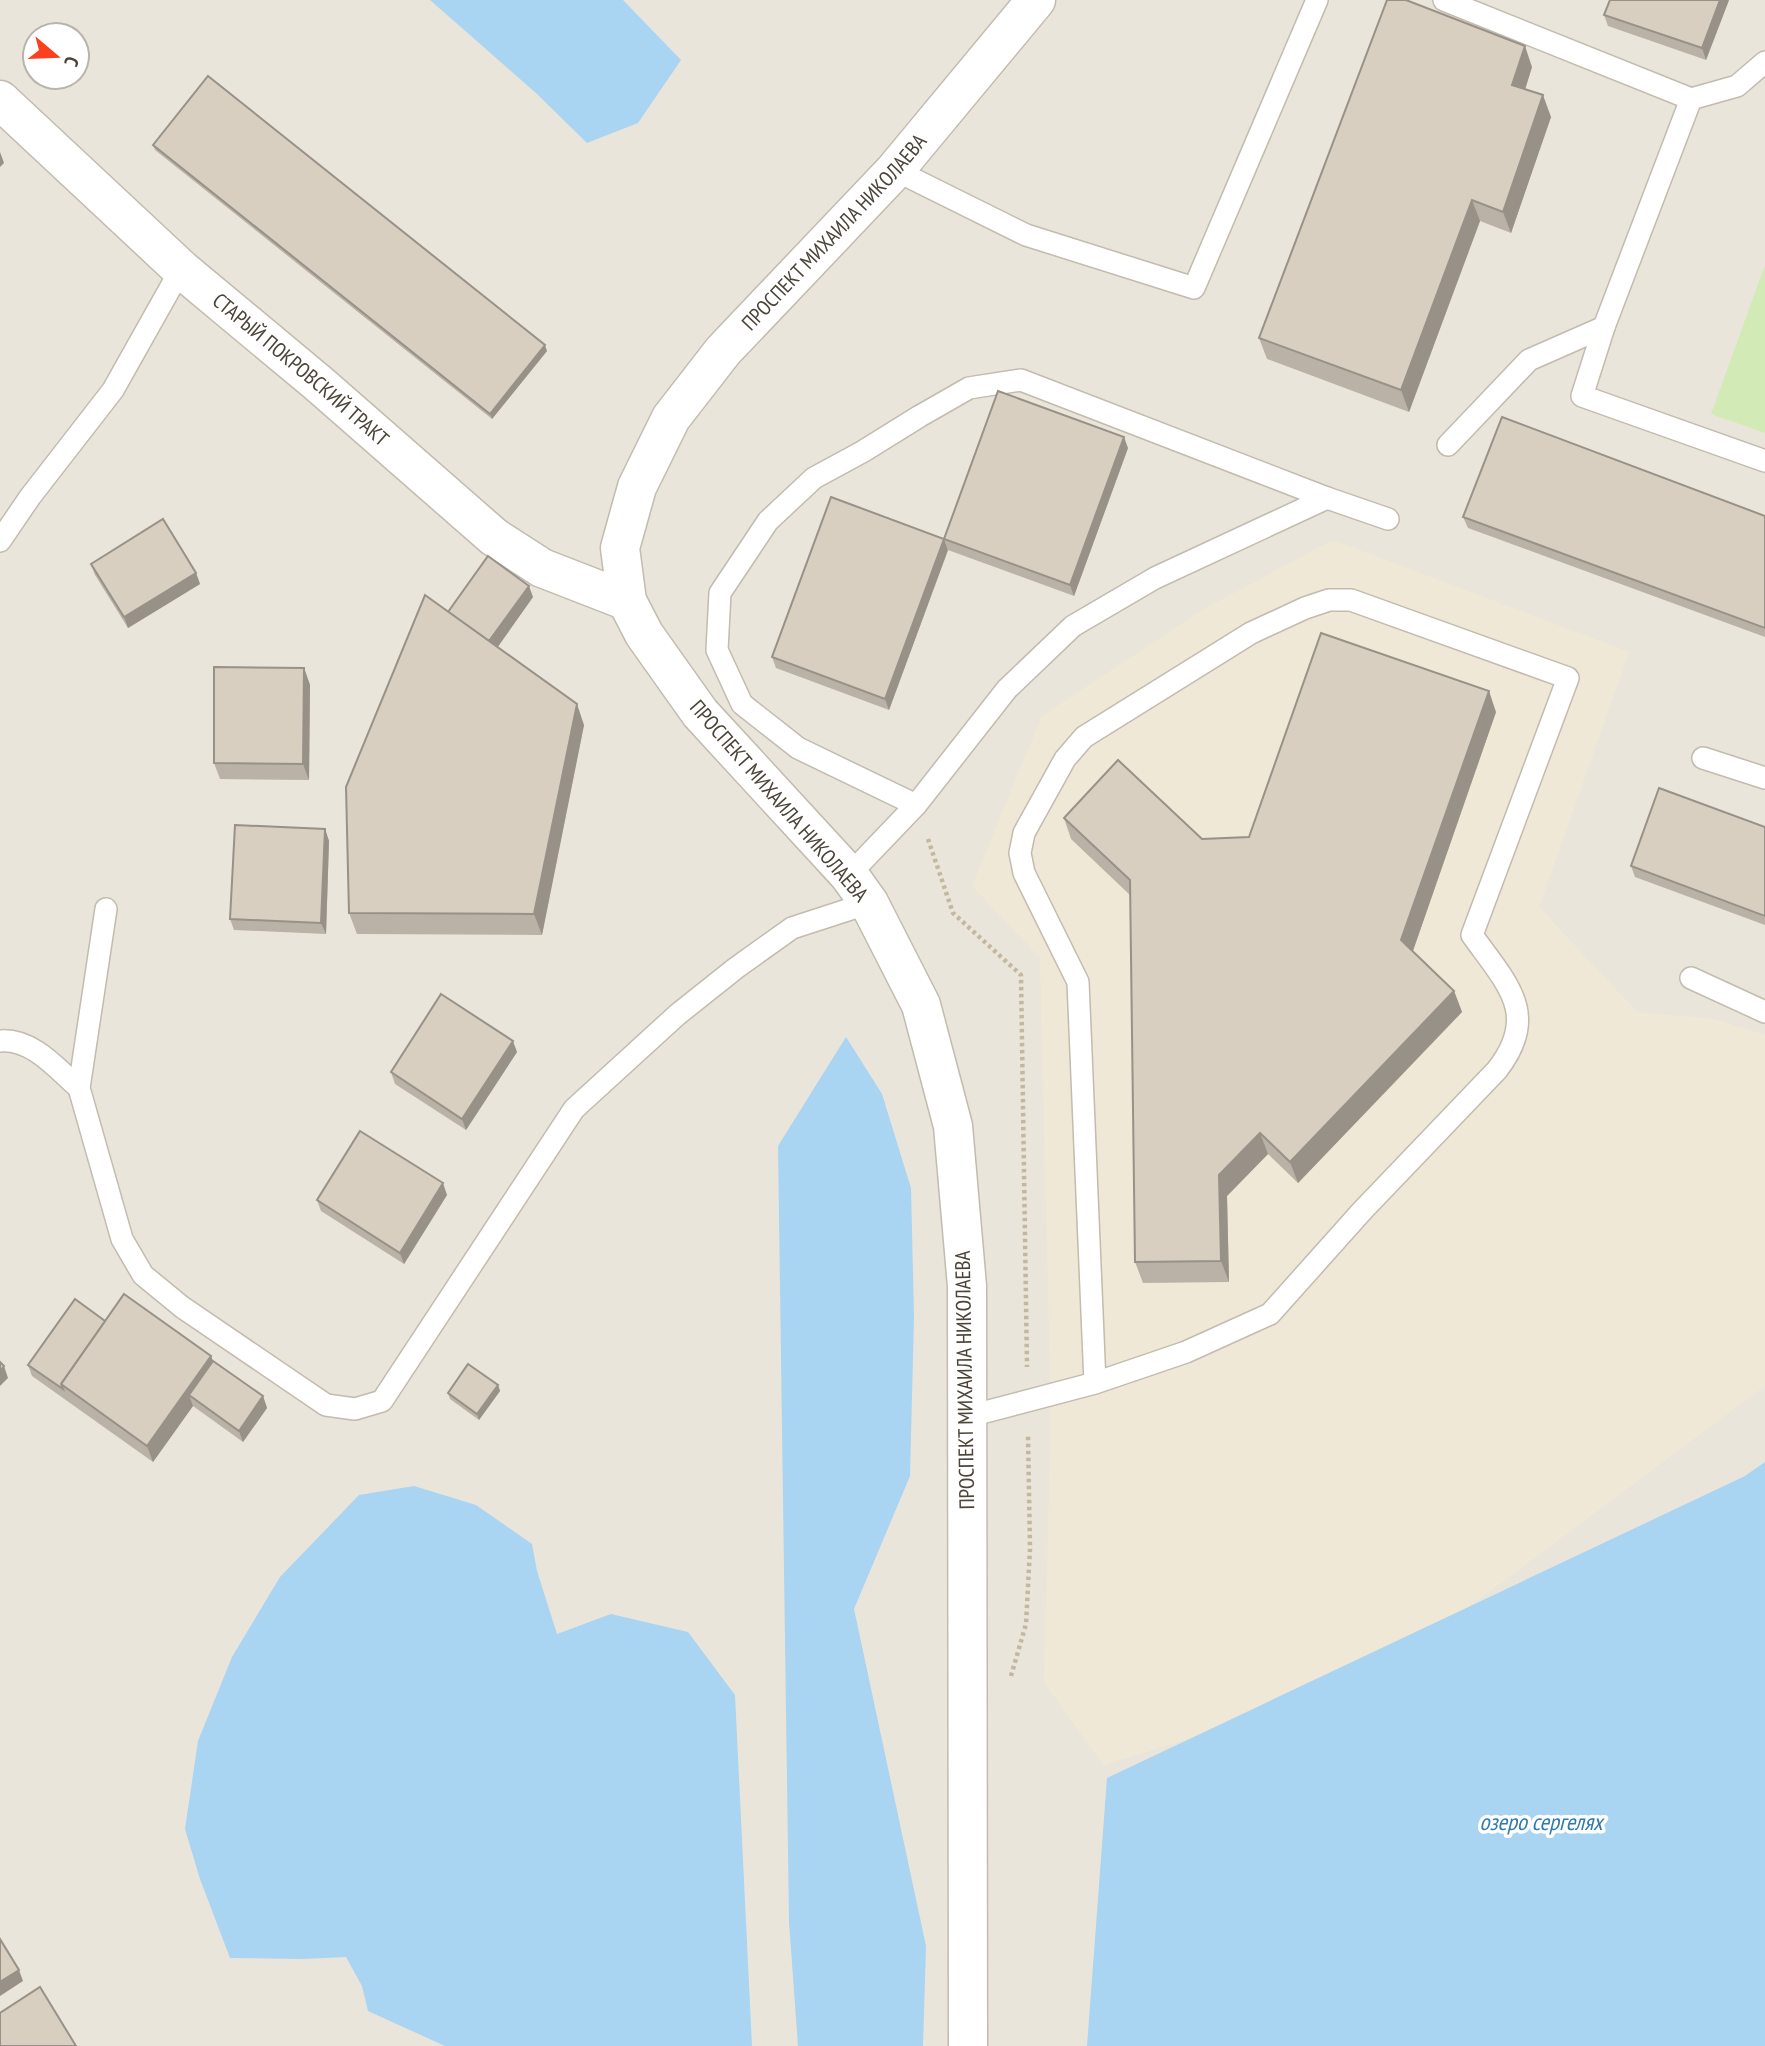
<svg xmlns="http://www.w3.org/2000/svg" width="1765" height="2046" viewBox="0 0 1765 2046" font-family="'PT Sans Narrow',sans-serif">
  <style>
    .residential { fill: #eae5da; fill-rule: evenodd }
    .education { fill: #efe8d6 }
    .green { fill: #d2eab5 }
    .water { fill: #a9d4f2 }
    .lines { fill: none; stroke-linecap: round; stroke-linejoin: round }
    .service-casing { stroke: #c2bbae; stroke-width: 24 }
    .minor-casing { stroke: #c2bbae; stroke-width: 41 }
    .path { stroke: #c4b79f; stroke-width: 4.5; stroke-dasharray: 3.5 3.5; stroke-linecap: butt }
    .service { stroke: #fff; stroke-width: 21 }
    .minor { stroke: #fff; stroke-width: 38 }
    .wall { fill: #bab2a6 }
    .shaded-wall { fill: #979187 }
    .building { fill: #d8cfc1; stroke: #979187; stroke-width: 2 }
    .labels { text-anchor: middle; stroke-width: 7; stroke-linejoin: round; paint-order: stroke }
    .street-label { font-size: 21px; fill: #4b4439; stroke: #fff }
    .water-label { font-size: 23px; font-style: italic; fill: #2e7ab2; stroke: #fff }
  </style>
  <rect width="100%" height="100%" fill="#f6f3ec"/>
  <path class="residential" d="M 0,0 L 1765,0 L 1765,2046 L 0,2046 ZM 35,35 L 77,35 L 77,77 L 35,77 Z"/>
  <path class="education" d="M 1333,540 L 1629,652 L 1539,907 L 1637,1012 L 1714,1019 L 1765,1035 L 1765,1386 L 1362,1686 L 1103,1765 L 1044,1682 L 1051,1415 L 1040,958 L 972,886 L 1042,716 L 1204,609 Z"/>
  <path class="green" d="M 1765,265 L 1765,433 L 1711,414 Z"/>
  <g class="water">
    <path d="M 430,0 L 623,0 L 681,60 L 638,123 L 587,143 L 537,94 Z"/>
    <path d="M 846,1037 L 882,1094 L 911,1188 L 914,1317 L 910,1476 L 854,1609 L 926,1946 L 923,2046 L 798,2046 L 789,1922 L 778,1146 Z"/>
    <path d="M 1765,1462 L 1765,2046 L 1087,2046 L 1107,1778 L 1745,1476 Z"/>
    <path d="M 414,1486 L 476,1505 L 532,1544 L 537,1571 L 557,1634 L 611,1614 L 688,1632 L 735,1695 L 752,2046 L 445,2046 L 368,2011 L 362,1986 L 346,1957 L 302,1959 L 230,1958 L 200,1879 L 185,1829 L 198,1741 L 232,1657 L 280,1577 L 359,1495 Z"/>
  </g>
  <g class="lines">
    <g class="service-casing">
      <g id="service">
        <path d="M 1444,0 L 1691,99 L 1604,327 L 1582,396 L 1765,461"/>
        <path d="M 1691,99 L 1737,86 L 1765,62"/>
        <path d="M 895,170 L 1026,235 L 1194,288 L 1317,0"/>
        <path d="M 1448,445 L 1529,360 L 1604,327"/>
        <path d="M 0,541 L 30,497 L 113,390 L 181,269"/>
        <path d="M 1703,758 L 1765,778"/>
        <path d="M 916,805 L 798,748 L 742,704 L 717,650 L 720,593 L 768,521 L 814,478 L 862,452 L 920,416 L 969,388 L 1021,380 L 1327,498"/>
        <path d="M 849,875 L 916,805 L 1007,689 L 1073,626 L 1155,578 L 1327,498 L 1388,519"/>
        <path d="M 106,909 L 79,1088 L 122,1239 L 143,1275 L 182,1307 L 326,1405 L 355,1409 L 382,1401 L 574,1109 L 677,1015 L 736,968 L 792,928 L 869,903"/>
        <path d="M 1691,978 L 1765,1012"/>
        <path d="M 0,1041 C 32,1038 57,1069 79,1088"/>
        <path d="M 966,1417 L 1095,1383 L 1186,1352 L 1270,1314 L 1362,1211 L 1497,1070 C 1541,1014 1506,983 1472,935 L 1568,678 L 1351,600 L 1329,600 L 1305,608 L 1251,633 L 1084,737 L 1065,759 L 1024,833 L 1020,853 L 1024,873 L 1078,982 L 1095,1383"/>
      </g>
    </g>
    <g class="minor-casing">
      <g id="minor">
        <path id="s1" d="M 0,100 L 181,269 L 318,383 L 494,537 L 542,568 L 627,601"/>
        <path id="s2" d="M 968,2046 L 967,1286 L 953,1126 L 921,1005 L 869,903 L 849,875 L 700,713 L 644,634 L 627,601 L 620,548 L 637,487 L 671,418 L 723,351 L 895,170 L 1036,0"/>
      </g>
    </g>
    <g class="path">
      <path d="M 928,839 L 953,913 L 1021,975 L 1027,1367"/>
      <path d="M 1011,1676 L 1026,1624 L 1030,1549 L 1028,1435"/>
    </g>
    <use href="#service" class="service"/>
    <use href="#minor" class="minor"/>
  </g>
  <g class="wall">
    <path d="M 1729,0 L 1706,60 L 1608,26 L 1604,15 Z"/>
    <path d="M 1532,67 L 1525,89 L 1551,117 L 1511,233 L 1480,221 L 1409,412 L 1267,359 L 1259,338 Z"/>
    <path d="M 153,145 L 547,351 L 492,419 L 155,150 Z"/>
    <path d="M 1128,448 L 1074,596 L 948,550 L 944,539 Z"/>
    <path d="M 1765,516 L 1765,637 L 1468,528 L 1463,517 Z"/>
    <path d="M 948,550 L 889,710 L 776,668 L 772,657 Z"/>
    <path d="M 91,564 L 196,573 L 200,584 L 128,628 L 95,575 Z"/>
    <path d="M 533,597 L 497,647 L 584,725 L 542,935 L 357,934 L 349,913 L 448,612 Z"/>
    <path d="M 304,668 L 310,685 L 309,780 L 220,779 L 214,763 Z"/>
    <path d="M 1496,712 L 1413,951 L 1454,991 L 1462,1012 L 1298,1183 L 1268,1154 L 1227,1196 L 1229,1282 L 1143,1283 L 1135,1262 L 1130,895 L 1071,839 L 1064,818 L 1202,839 L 1249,837 Z"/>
    <path d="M 1765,827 L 1765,925 L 1635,877 L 1631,866 Z"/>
    <path d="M 325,829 L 329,841 L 326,934 L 234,930 L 230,919 Z"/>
    <path d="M 517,1052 L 466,1130 L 395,1084 L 391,1072 Z"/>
    <path d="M 447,1195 L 404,1264 L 321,1211 L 317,1200 Z"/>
    <path d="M 105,1321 L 211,1356 L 213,1361 L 263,1396 L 267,1408 L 243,1442 L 193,1406 L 153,1462 L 32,1376 L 28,1365 Z"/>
    <path d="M 498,1385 L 500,1391 L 479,1420 L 450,1399 L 448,1393 Z"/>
  </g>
  <g class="shaded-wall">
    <path d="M 1720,0 L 1729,0 L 1706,60 L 1702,48 Z"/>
    <path d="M 1525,46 L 1532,67 L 1520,106 L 1512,85 Z"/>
    <path d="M 1543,95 L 1551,117 L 1511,233 L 1503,212 Z"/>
    <path d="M 0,152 L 4,163 L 0,167 Z"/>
    <path d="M 1472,200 L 1480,221 L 1409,412 L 1401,390 Z"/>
    <path d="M 545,345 L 547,351 L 492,419 L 490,414 Z"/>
    <path d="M 1124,437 L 1128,448 L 1074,596 L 1070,585 Z"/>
    <path d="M 944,539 L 948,550 L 889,710 L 885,699 Z"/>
    <path d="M 196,573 L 200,584 L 128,628 L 124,617 Z"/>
    <path d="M 529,586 L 533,597 L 490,658 L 486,646 Z"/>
    <path d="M 304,668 L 310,685 L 309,780 L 303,764 Z"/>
    <path d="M 1489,691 L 1496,712 L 1409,962 L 1401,940 Z"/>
    <path d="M 577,704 L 584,725 L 542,935 L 534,914 Z"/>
    <path d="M 325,829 L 329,841 L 326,934 L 321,923 Z"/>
    <path d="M 1454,991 L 1462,1012 L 1298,1183 L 1290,1162 Z"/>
    <path d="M 513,1041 L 517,1052 L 466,1130 L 462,1119 Z"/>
    <path d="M 1260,1133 L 1268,1154 L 1227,1196 L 1229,1282 L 1221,1261 L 1219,1175 Z"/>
    <path d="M 443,1183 L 447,1195 L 404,1264 L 400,1253 Z"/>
    <path d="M 211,1356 L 217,1372 L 189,1395 L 193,1406 L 153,1462 L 147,1446 Z"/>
    <path d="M 4,1366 L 8,1378 L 0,1386 L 0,1371 Z"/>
    <path d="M 498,1385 L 500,1391 L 479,1420 L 477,1414 Z"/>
    <path d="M 263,1396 L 267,1408 L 243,1442 L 239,1431 Z"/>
    <path d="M 19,1970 L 23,1981 L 0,1996 L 0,1982 Z"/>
  </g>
  <g class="building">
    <path d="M 1387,0 L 1406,0 L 1525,46 L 1512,85 L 1543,95 L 1503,212 L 1472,200 L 1401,390 L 1259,338 Z"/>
    <path d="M 1610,0 L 1720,0 L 1702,48 L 1604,15 Z"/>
    <path d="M 208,76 L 545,345 L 490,414 L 153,145 Z"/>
    <path d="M 998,391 L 1124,437 L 1070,585 L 944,539 Z"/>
    <path d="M 1502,417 L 1765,516 L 1765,628 L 1463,517 Z"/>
    <path d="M 831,497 L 944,539 L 885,699 L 772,657 Z"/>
    <path d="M 163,519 L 196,573 L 124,617 L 91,564 Z"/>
    <path d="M 488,556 L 529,586 L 489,641 L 448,612 Z"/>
    <path d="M 425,595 L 577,704 L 534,914 L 349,913 L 346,787 Z"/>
    <path d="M 1321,633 L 1489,691 L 1401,940 L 1454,991 L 1290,1162 L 1260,1133 L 1219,1175 L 1221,1261 L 1135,1262 L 1130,880 L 1064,818 L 1118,760 L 1202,839 L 1249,837 Z"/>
    <path d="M 214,667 L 304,668 L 303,764 L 214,763 Z"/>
    <path d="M 1659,788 L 1765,827 L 1765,916 L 1631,866 Z"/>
    <path d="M 235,825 L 325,829 L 321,923 L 230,919 Z"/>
    <path d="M 441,994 L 513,1041 L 462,1119 L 391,1072 Z"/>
    <path d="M 360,1131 L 443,1183 L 400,1253 L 317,1200 Z"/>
    <path d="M 124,1294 L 211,1356 L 147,1446 L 61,1384 Z"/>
    <path d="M 75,1299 L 105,1321 L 61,1384 L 63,1389 L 28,1365 Z"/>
    <path d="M 213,1361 L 263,1396 L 239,1431 L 189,1395 Z"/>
    <path d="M 0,1362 L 4,1366 L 0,1371 Z"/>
    <path d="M 468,1364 L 498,1385 L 477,1414 L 448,1393 Z"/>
    <path d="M 0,1939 L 19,1970 L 0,1982 Z"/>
    <path d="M 40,1987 L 76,2046 L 0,2046 L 0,2013 Z"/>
  </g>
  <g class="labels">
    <g class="street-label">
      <text dy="7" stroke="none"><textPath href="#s2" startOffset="1990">ПРОСПЕКТ МИХАИЛА НИКОЛАЕВА</textPath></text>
      <text dy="7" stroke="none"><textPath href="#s1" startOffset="404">СТАРЫЙ ПОКРОВСКИЙ ТРАКТ</textPath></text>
      <text transform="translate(779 801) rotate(49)" y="7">ПРОСПЕКТ МИХАИЛА НИКОЛАЕВА</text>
      <text transform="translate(965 1380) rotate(-91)" y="7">ПРОСПЕКТ МИХАИЛА НИКОЛАЕВА</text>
    </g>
    <g class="water-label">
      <text x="1541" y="1830">озеро сергелях</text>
    </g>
  </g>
  <g transform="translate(56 56) rotate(109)"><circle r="33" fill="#ffffff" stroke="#b7b4b0" stroke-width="2"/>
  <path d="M0-5L12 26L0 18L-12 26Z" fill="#fc3f1d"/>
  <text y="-10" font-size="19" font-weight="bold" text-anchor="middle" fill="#4b4439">С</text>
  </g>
</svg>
